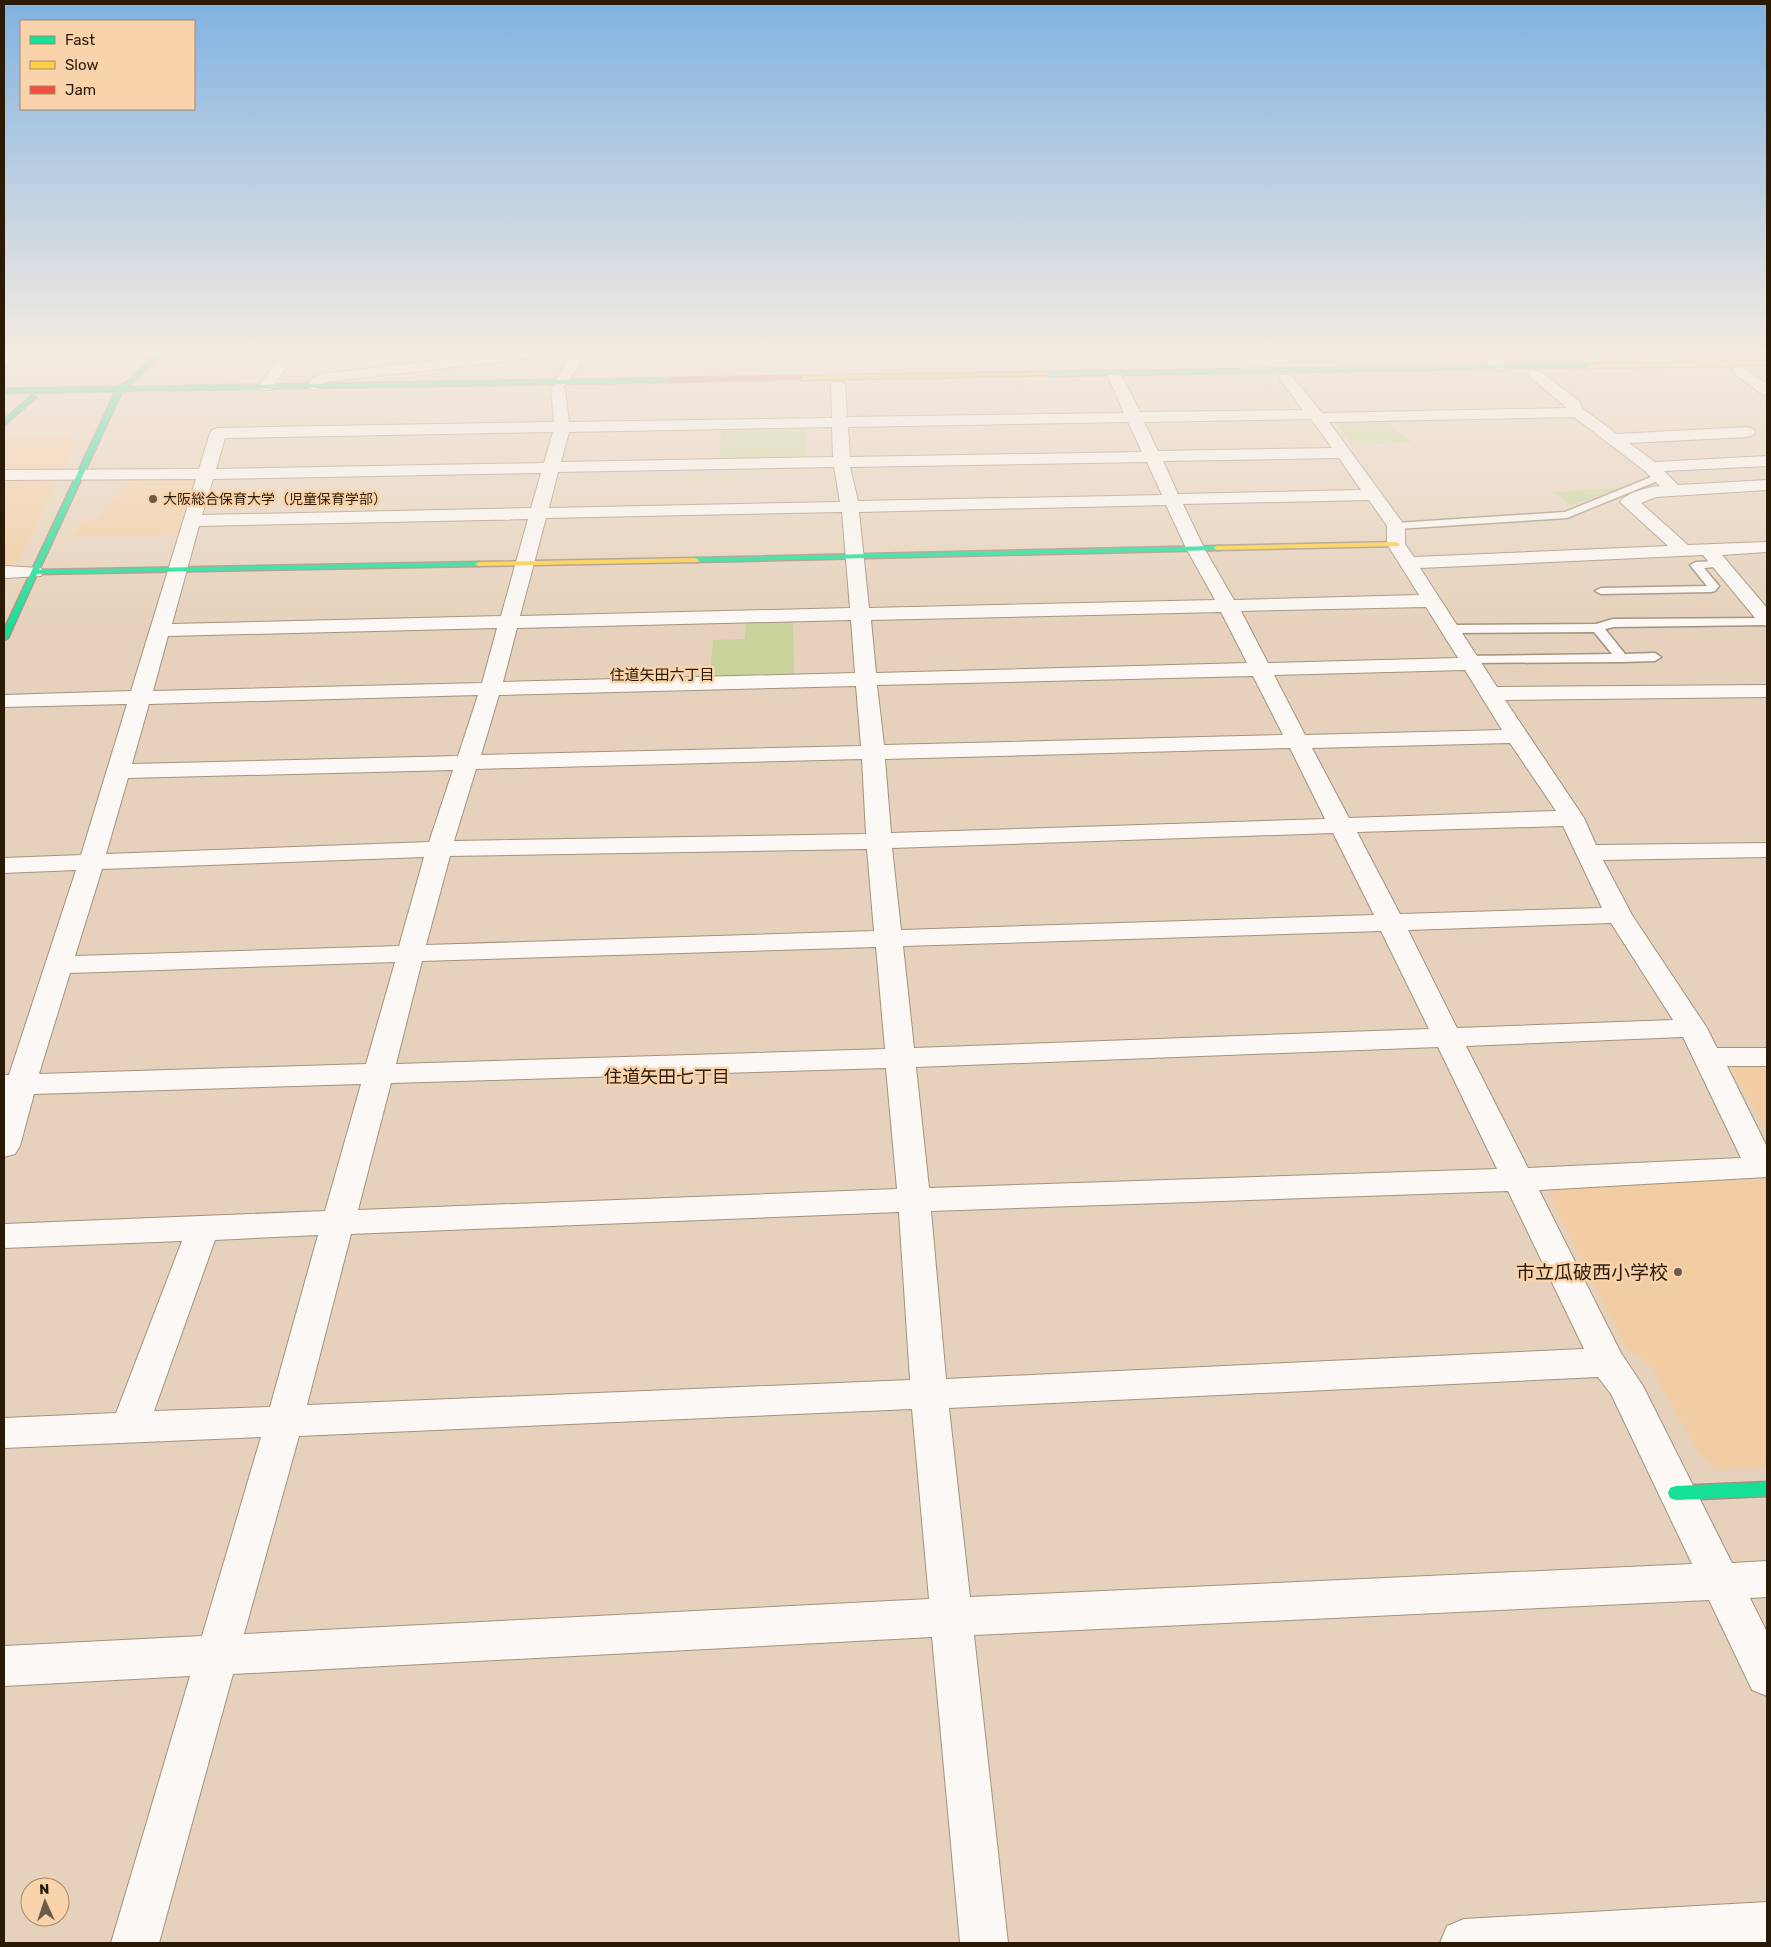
<svg xmlns="http://www.w3.org/2000/svg" width="1771" height="1947" viewBox="0 0 1771 1947" font-family="Rubik,'Noto Sans JP',sans-serif">
  <style>
    .built { fill: #f2cca3 }
    .green { fill: #c8d49c }
    .lines { fill: none; stroke-linecap: round; stroke-linejoin: round }
    .lane-casing { stroke: #a3927e; stroke-width: 3 }
    .street-casing { stroke: #a3927e; stroke-width: 2 }
    .fast-casing { stroke: #a3927e; stroke-width: 3 }
    .slow-casing { stroke: #a3927e; stroke-width: 3 }
    .jam-casing { stroke: #a3927e; stroke-width: 3 }
    .lane { fill: #fbf8f5; fill-rule: evenodd }
    .street { fill: #fbf8f5; fill-rule: evenodd }
    .fast { fill: #16e098; fill-rule: evenodd }
    .slow { fill: #ffcf43; fill-rule: evenodd }
    .jam { fill: #f24e42; fill-rule: evenodd }
    .path-bridge { stroke: #dbd4cc; stroke-width: 2; stroke-dasharray: 1 1; stroke-linecap: butt }
    .poi-dot { fill: #6c5a46; stroke: #f8d3ab; stroke-width: 2 }
    .labels { text-anchor: middle; stroke-width: 5; stroke-linejoin: round; paint-order: stroke }
    .far-poi-label { font-size: 14px; fill: #2b1a06; stroke: #f8d3ab; text-anchor: start }
    .far-neighbourhood-label { font-size: 15px; fill: #2b1a06; stroke: #f8d3ab }
    .neighbourhood-label { font-size: 18px; fill: #2b1a06; stroke: #f8d3ab }
    .near-poi-label { font-size: 19px; fill: #2b1a06; stroke: #f8d3ab; text-anchor: end }
  </style>
  <rect width="100%" height="100%" fill="#e6d2bc"/>
  <g class="built">
    <path d="M 432,352 L 500,352 L 447,361 L 437,359 Z"/>
    <path d="M 78,435 L 65,470 L 57,472 L 4,473 L 4,437 Z"/>
    <path d="M 199,477 L 179,534 L 71,537 L 81,521 L 96,520 L 132,478 Z"/>
    <path d="M 59,478 L 15,568 L 4,568 L 4,479 Z"/>
    <path d="M 1767,1066 L 1767,1131 L 1730,1067 Z"/>
    <path d="M 1767,1180 L 1767,1467 L 1717,1469 L 1698,1452 L 1650,1365 L 1626,1347 L 1550,1198 L 1556,1186 Z"/>
  </g>
  <g class="green">
    <path d="M 1335,422 L 1386,422 L 1412,442 L 1358,445 L 1351,443 Z"/>
    <path d="M 805,430 L 806,459 L 719,461 L 721,431 Z"/>
    <path d="M 1621,488 L 1571,505 L 1555,492 Z"/>
    <path d="M 793,618 L 794,674 L 710,676 L 713,640 L 745,639 L 746,620 Z"/>
  </g>
  <g class="lines">
    <g class="lane-casing">
      <g id="lane">
        <path d="M 1661,473 L 1666,476 L 1665,478 L 1567,518 L 1396,529 L 1391,526 L 1396,523 L 1565,512 Z"/>
        <path d="M 1720,561 L 1726,564 L 1724,566 L 1704,568 L 1719,586 L 1715,591 L 1711,592 L 1601,594 L 1595,591 L 1601,588 L 1707,586 L 1690,565 L 1696,562 Z"/>
        <path d="M 1613,619 L 1767,618 L 1767,625 L 1614,627 L 1605,629 L 1625,654 L 1655,653 L 1661,657 L 1655,661 L 1622,662 L 1468,663 L 1462,659 L 1464,656 L 1612,654 L 1594,632 L 1449,633 L 1443,629 L 1449,625 L 1596,624 Z"/>
      </g>
    </g>
    <g class="street-casing">
      <g id="street">
        <path d="M 5,352 L 21,352 L 9,364 L 4,365 Z"/>
        <path d="M 283,352 L 298,352 L 270,390 L 260,390 L 258,387 Z"/>
        <path d="M 508,352 L 555,352 L 548,356 L 326,382 C 318,386 319,392 309,389 L 307,386 L 313,377 L 323,374 Z"/>
        <path d="M 573,352 L 587,352 L 566,385 L 563,386 L 565,389 L 569,422 L 832,418 L 831,385 L 833,382 L 843,382 L 845,385 L 847,417 L 1124,413 L 1107,374 L 1109,371 L 1119,371 L 1121,374 L 1140,412 L 1303,410 L 1279,378 L 1281,375 L 1291,375 L 1322,413 L 1567,408 L 1530,377 L 1528,374 L 1530,371 L 1540,371 L 1579,401 L 1583,409 L 1617,434 L 1747,427 L 1753,429 L 1755,432 L 1753,435 L 1747,437 L 1629,443 L 1655,462 L 1767,456 L 1767,466 L 1664,471 L 1678,485 L 1767,480 L 1767,490 L 1656,497 L 1641,503 L 1688,545 L 1767,542 L 1767,552 L 1722,555 L 1767,608 L 1767,626 L 1760,624 L 1703,555 L 1420,568 L 1497,687 L 1767,685 L 1767,697 L 1505,700 L 1584,818 L 1596,845 L 1767,843 L 1767,857 L 1603,860 L 1632,915 L 1707,1028 L 1717,1048 L 1767,1048 L 1767,1066 L 1727,1066 L 1767,1147 L 1767,1177 L 1539,1190 L 1621,1353 L 1643,1386 L 1732,1563 L 1767,1561 L 1767,1597 L 1750,1598 L 1767,1632 L 1767,1696 L 1752,1690 L 1709,1600 L 974,1635 L 1008,1943 L 960,1943 L 932,1637 L 233,1674 L 159,1943 L 111,1943 L 190,1676 L 4,1686 L 4,1646 L 202,1636 L 261,1437 L 4,1448 L 4,1418 L 116,1413 L 182,1241 L 4,1248 L 4,1224 L 325,1211 L 361,1084 L 34,1094 L 20,1146 L 15,1154 L 4,1157 L 4,1075 L 9,1075 L 76,870 L 4,873 L 4,858 L 81,855 L 127,704 L 4,707 L 4,695 L 131,691 L 196,479 L 4,480 L 4,470 L 199,469 L 210,433 L 212,430 L 218,428 L 554,422 L 551,389 L 556,385 L 554,382 ZM 1574,417 L 1645,471 L 1660,486 C 1649,487 1627,492 1620,502 L 1668,546 L 1414,557 L 1405,544 L 1405,526 L 1329,422 ZM 1311,419 L 1332,448 L 1158,451 L 1144,422 ZM 1128,422 L 1142,452 L 850,457 L 848,427 ZM 832,427 L 833,457 L 561,462 L 569,432 ZM 553,432 L 544,463 L 216,469 L 225,438 ZM 1339,458 L 1361,490 L 1178,494 L 1163,461 ZM 1147,462 L 1162,495 L 858,501 L 850,467 ZM 834,467 L 840,502 L 549,508 L 558,472 ZM 541,473 L 531,508 L 202,515 L 213,479 ZM 1369,500 L 1387,526 L 1387,544 L 1419,595 L 1234,600 L 1204,548 L 1183,504 ZM 1166,505 L 1186,548 L 1215,600 L 869,608 L 859,512 ZM 842,512 L 850,608 L 520,616 L 546,518 ZM 528,519 L 501,616 L 172,624 L 199,526 ZM 1426,607 L 1458,658 L 1268,663 L 1241,611 ZM 1221,612 L 1247,663 L 876,673 L 871,620 ZM 851,620 L 855,673 L 503,682 L 517,628 ZM 497,628 L 482,683 L 153,691 L 168,636 ZM 1465,670 L 1502,730 L 1305,735 L 1274,675 ZM 1253,676 L 1283,735 L 884,745 L 877,685 ZM 856,686 L 861,746 L 481,755 L 499,695 ZM 478,695 L 458,756 L 132,764 L 149,704 ZM 1510,743 L 1556,811 L 1349,818 L 1312,748 ZM 1290,748 L 1325,819 L 891,833 L 885,759 ZM 862,759 L 866,834 L 454,841 L 476,769 ZM 453,770 L 429,842 L 106,854 L 128,778 ZM 1563,826 L 1602,908 L 1400,914 L 1357,832 ZM 1333,833 L 1374,915 L 901,930 L 892,848 ZM 867,849 L 874,931 L 426,945 L 450,856 ZM 424,857 L 399,946 L 75,956 L 102,869 ZM 1611,923 L 1673,1020 L 1457,1028 L 1408,930 ZM 1381,931 L 1429,1029 L 914,1048 L 903,946 ZM 876,947 L 885,1049 L 396,1064 L 422,961 ZM 395,962 L 366,1064 L 39,1074 L 70,973 ZM 1683,1037 L 1741,1158 L 1528,1168 L 1466,1046 ZM 1438,1047 L 1497,1169 L 929,1188 L 916,1067 ZM 886,1068 L 897,1189 L 358,1210 L 391,1083 ZM 1508,1191 L 1584,1349 L 946,1379 L 931,1211 ZM 899,1212 L 910,1380 L 307,1405 L 351,1234 ZM 318,1235 L 270,1407 L 154,1411 L 215,1240 ZM 1598,1377 L 1611,1394 L 1692,1564 L 970,1597 L 949,1408 ZM 912,1409 L 929,1599 L 244,1634 L 299,1436 Z"/>
        <path d="M 1479,352 L 1494,352 L 1507,367 L 1505,370 C 1493,373 1486,361 1479,352 Z"/>
        <path d="M 1740,367 L 1745,368 L 1767,384 L 1767,395 L 1762,394 L 1735,374 L 1733,371 L 1735,368 Z"/>
        <path d="M 4,566 L 41,568 L 43,572 L 41,576 L 4,578 Z"/>
        <path d="M 1767,1902 L 1767,1943 L 1440,1943 L 1447,1926 L 1464,1919 Z"/>
      </g>
    </g>
    <g class="fast-casing">
      <g id="fast">
        <path d="M 158,352 L 165,352 L 127,387 L 671,378 L 674,380 L 671,382 L 122,391 L 39,570 L 479,562 L 483,564 L 479,566 L 37,574 L 8,638 L 4,640 L 4,630 L 116,391 L 4,393 L 4,389 L 118,387 L 130,380 Z"/>
        <path d="M 1590,364 L 1593,366 L 1592,367 L 1047,376 L 1044,374 L 1047,372 Z"/>
        <path d="M 31,396 L 36,397 L 4,425 L 4,420 Z"/>
        <path d="M 1217,546 L 1220,546 L 1220,550 L 695,562 L 691,560 L 695,558 Z"/>
        <path d="M 1767,1482 L 1767,1496 L 1676,1500 L 1670,1498 L 1668,1493 L 1670,1488 L 1676,1486 Z"/>
      </g>
    </g>
    <g class="slow-casing">
      <g id="slow">
        <path d="M 1767,361 L 1767,365 L 1590,368 L 1587,366 L 1590,364 Z"/>
        <path d="M 1047,372 L 1049,373 L 1049,375 L 800,380 L 797,378 L 800,376 Z"/>
        <path d="M 1396,542 L 1400,544 L 1399,546 L 1217,550 L 1213,548 L 1217,546 Z"/>
        <path d="M 695,558 L 699,560 L 698,562 L 479,566 L 475,564 L 479,562 Z"/>
      </g>
    </g>
    <g class="jam-casing">
      <path id="jam" d="M 800,376 L 803,378 L 802,379 L 671,382 L 668,380 L 671,378 Z"/>
    </g>
    <use href="#lane" class="lane"/>
    <use href="#street" class="street"/>
    <use href="#fast" class="fast"/>
    <use href="#slow" class="slow"/>
    <use href="#jam" class="jam"/>
    <path class="path-bridge" d="M 1659,363 L 1676,376"/>
  </g>
  <linearGradient id="sky" x2="0" y2="1"><stop stop-color="#80b2e1"/><stop offset="0.56" stop-color="#f4ebe1"/><stop offset="1" stop-color="#f4ebe1" stop-opacity="0"/></linearGradient>
  <rect width="1771" height="625" fill="url(#sky)"/>
  <g class="poi-dot">
    <circle cx="153" cy="499" r="5"/>
    <circle cx="1678" cy="1272" r="5"/>
  </g>
  <g class="labels">
    <g class="far-poi-label">
      <text x="163" y="504">大阪総合保育大学（児童保育学部）</text>
    </g>
    <g class="far-neighbourhood-label">
      <text x="662" y="680">住道矢田六丁目</text>
    </g>
    <g class="neighbourhood-label">
      <text x="667" y="1083">住道矢田七丁目</text>
    </g>
    <g class="near-poi-label">
      <text x="1668" y="1279">市立瓜破西小学校</text>
    </g>
  </g>
  <rect width="1771" height="1947" fill="none" stroke="#2b1a06" stroke-width="10"/>
  <rect x="20" y="20" width="175" height="90" fill="#f8d3ab" stroke="#a68969"/>
  <rect x="30" y="36" width="25" height="8" fill="#16e098" stroke="#a68969"/>
  <text x="65" y="45" font-size="15" fill="#2b1a06">Fast</text>
  <rect x="30" y="61" width="25" height="8" fill="#ffcf43" stroke="#a68969"/>
  <text x="65" y="70" font-size="15" fill="#2b1a06">Slow</text>
  <rect x="30" y="86" width="25" height="8" fill="#f24e42" stroke="#a68969"/>
  <text x="65" y="95" font-size="15" fill="#2b1a06">Jam</text>
  <g transform="translate(45 1902) rotate(357)"><circle r="24" fill="#f8d3ab" stroke="#a68969"/>
  <path d="M0-4L9 19L0 12L-9 19Z" fill="#6c5a46"/>
  <text y="-8" font-size="14" font-weight="bold" text-anchor="middle" fill="#2b1a06">N</text>
  </g>
</svg>
